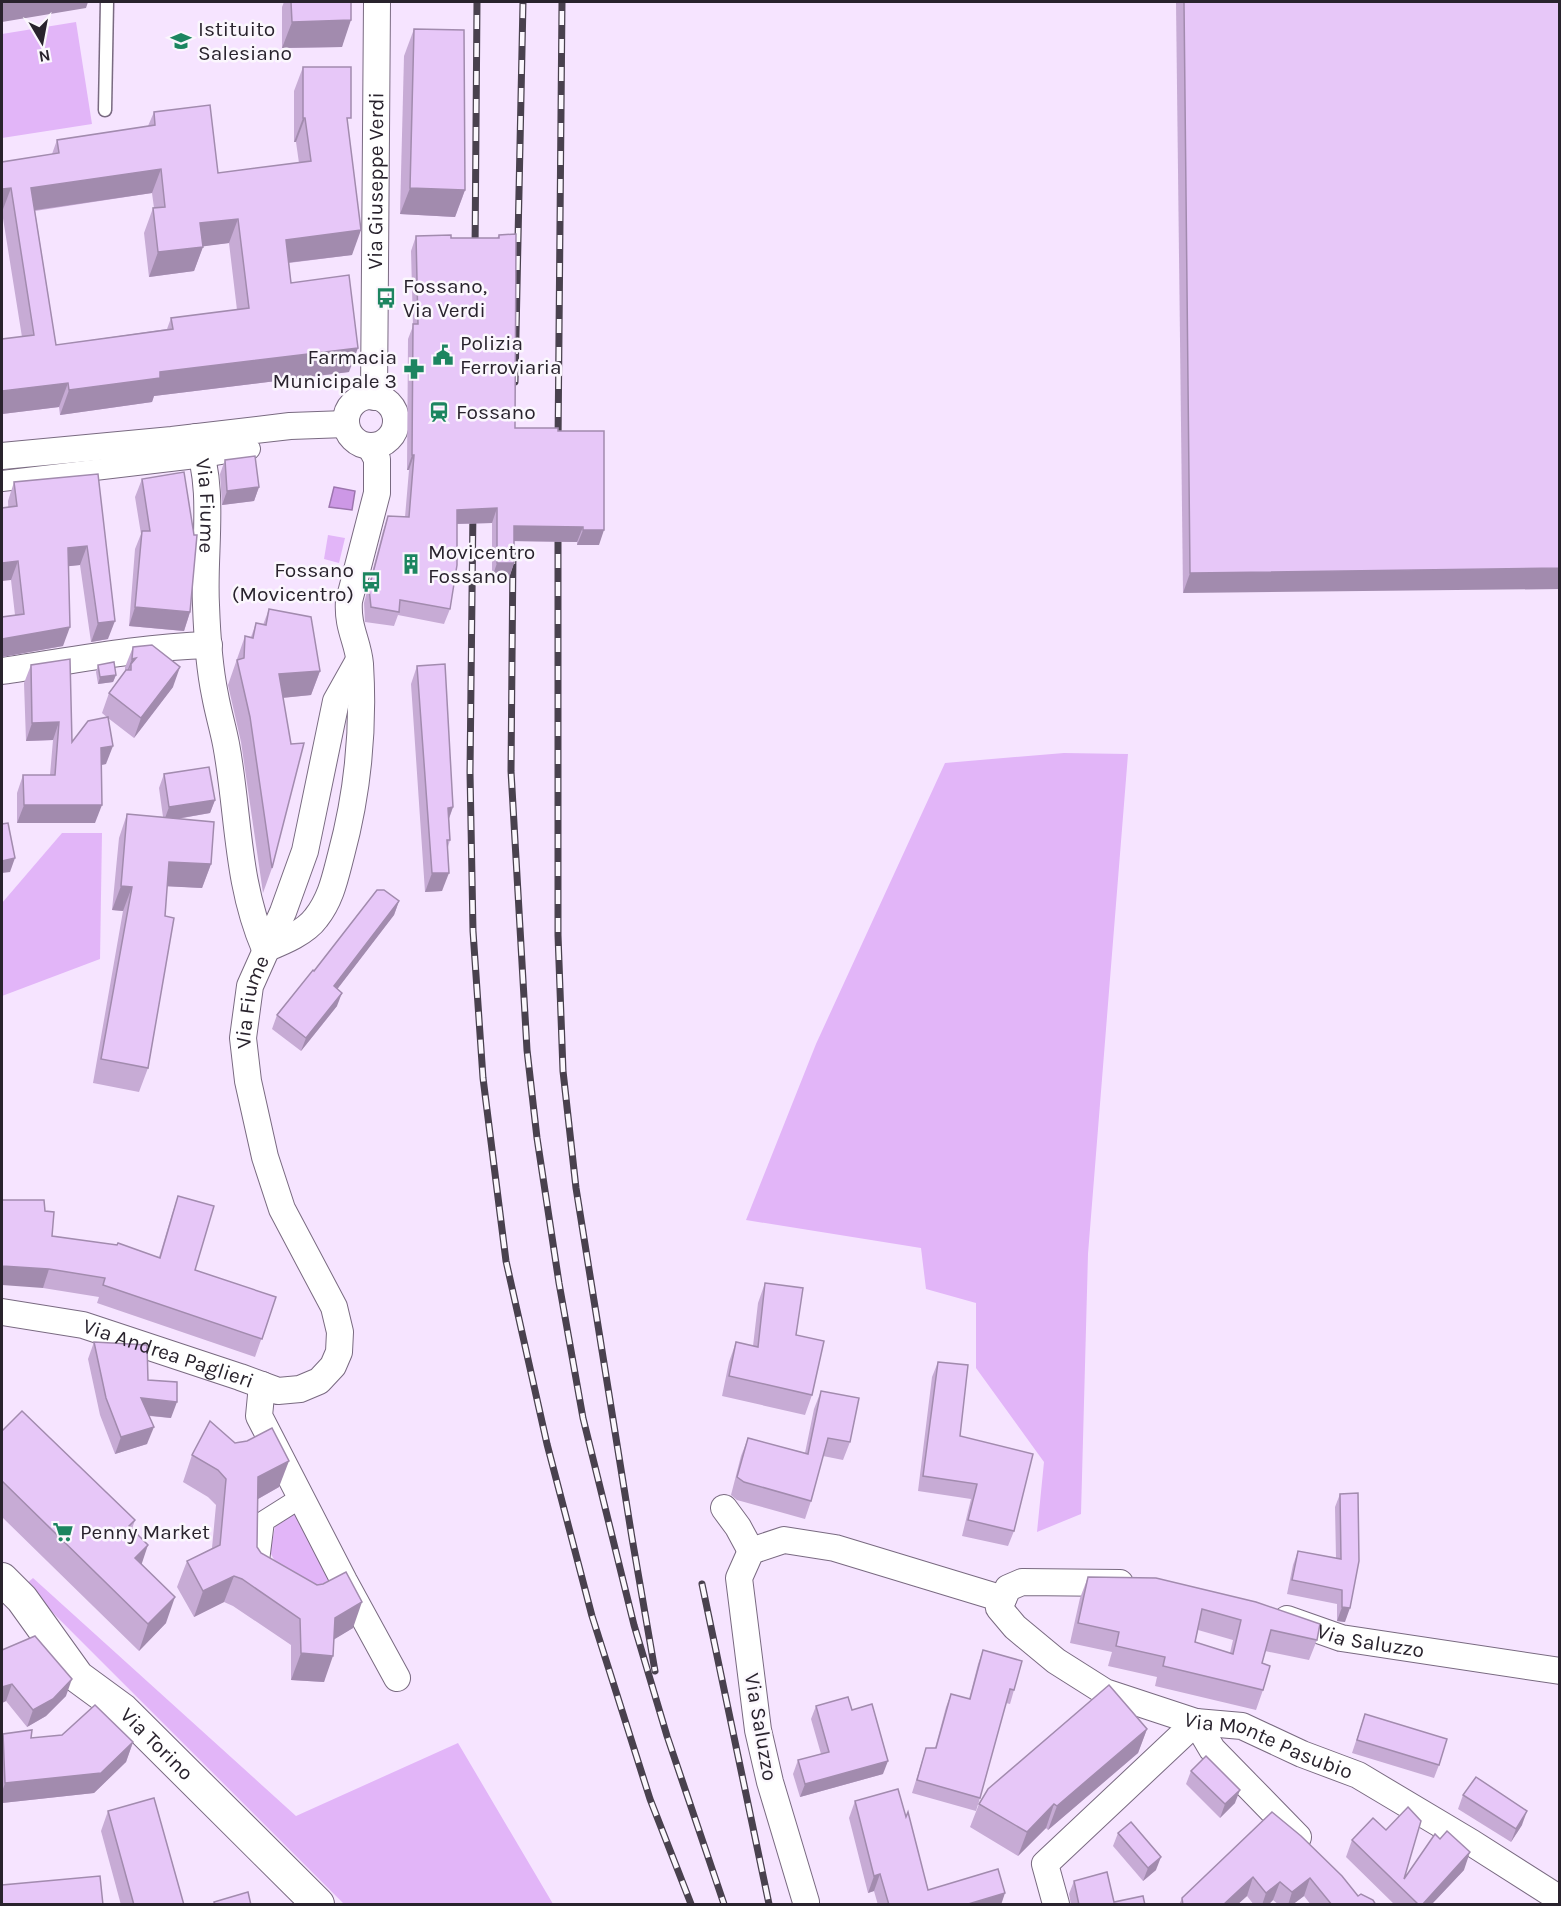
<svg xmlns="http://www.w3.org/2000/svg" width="1561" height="1906" viewBox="0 0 1561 1906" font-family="Karla,sans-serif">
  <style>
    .green { fill: #e2b5f8 }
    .water { fill: #cd98e6; stroke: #9c75ae; stroke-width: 1.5 }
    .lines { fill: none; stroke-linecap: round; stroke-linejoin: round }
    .service-casing { stroke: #796a81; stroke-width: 15 }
    .pedestrian-casing { stroke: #796a81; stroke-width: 22 }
    .minor-casing { stroke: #796a81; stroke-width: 28 }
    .tertiary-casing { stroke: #796a81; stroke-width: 34 }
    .service { stroke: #fff; stroke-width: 12 }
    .pedestrian { stroke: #fff; stroke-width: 20 }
    .minor { stroke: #fff; stroke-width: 26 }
    .tertiary { stroke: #fff; stroke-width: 32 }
    .rail-casing { stroke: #49414e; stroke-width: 7 }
    .rail { stroke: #fbf7fd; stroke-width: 4.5; stroke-dasharray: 14; stroke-linecap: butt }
    .wall { fill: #c7abd5; fill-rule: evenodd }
    .shaded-wall { fill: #a28bae }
    .building { fill: #e7c7f8; stroke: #a28bae; stroke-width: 1.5; fill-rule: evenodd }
    .labels { text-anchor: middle; stroke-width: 5; stroke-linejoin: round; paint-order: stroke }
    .poi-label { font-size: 21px; fill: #29232d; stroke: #fbf7fd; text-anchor: start }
    .street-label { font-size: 21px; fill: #29232d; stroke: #fbf7fd }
  </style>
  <rect width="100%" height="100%" fill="#f6e4ff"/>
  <g class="green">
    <path d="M 76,22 L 92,124 L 2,138 L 2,34 Z"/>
    <path d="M 328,535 L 345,538 L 339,563 L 324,559 Z"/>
    <path d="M 1064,753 L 1128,754 L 1088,1254 L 1081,1514 L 1037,1532 L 1044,1462 L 976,1368 L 976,1303 L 926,1289 L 921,1248 L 746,1220 L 816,1044 L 945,763 Z"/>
    <path d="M 62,833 L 102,833 L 100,959 L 2,996 L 2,903 Z"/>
    <path d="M 297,1512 L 332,1580 L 309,1591 L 282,1575 L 270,1552 L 275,1527 Z"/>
    <path d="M 33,1578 L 296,1816 L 458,1743 L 553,1904 L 344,1904 L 25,1585 Z"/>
  </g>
  <path class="water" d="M 334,487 L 355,491 L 352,510 L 329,507 Z"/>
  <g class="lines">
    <g class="service-casing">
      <path id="service" d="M 105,110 L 107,2"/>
    </g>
    <g class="pedestrian-casing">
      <g id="pedestrian">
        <path d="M 2,481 L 204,457 L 250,449"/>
        <path d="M 264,1573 L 258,1569 L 264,1521 L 302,1497"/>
      </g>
    </g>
    <g class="minor-casing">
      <g id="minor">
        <circle cx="371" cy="421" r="25"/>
        <path id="s1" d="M 374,397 L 377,2"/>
        <path id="s2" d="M 196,437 C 216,490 203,550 206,605 C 207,634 209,666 215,695 C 218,712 223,728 226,744 C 239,814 236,882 265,949"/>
        <path d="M 2,456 L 172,440 L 290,426 L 346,424"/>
        <path d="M 2,671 C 70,661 139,647 209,645"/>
        <path d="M 265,949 C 282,942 305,933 316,918 C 331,899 335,878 341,855 C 358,792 364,729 360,664 C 358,641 347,628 349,601 L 377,493 L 377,459 L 370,446"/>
        <path id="s3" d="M 2,1312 L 83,1325 L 240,1377 L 278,1391 L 300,1389 L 319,1381 L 333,1366 L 339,1352 L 340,1332 L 334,1307 L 282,1209 L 265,1157 L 248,1081 L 243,1038 L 250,986 L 283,912 L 305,851 L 336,701 L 359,660"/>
        <path d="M 262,1385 L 259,1416 L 344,1581 L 397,1678"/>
        <path d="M 724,1508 L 738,1527 L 751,1551"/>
        <path id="s4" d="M 1120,1583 L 1022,1582 L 1008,1588 L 999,1608 L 1015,1627 L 1056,1661 L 1105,1692 L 1196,1722 L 1242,1726 L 1302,1754 L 1358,1775 L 1472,1843 L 1560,1899"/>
        <path id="s5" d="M 1287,1619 L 1341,1638 L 1560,1671"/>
        <path d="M 806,1902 L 770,1782 L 758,1730 L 739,1578 L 751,1551 L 784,1540 L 835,1548 L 1003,1599"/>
        <path d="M 1056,1904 L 1045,1864 L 1196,1722 L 1212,1749 L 1298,1837"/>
      </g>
    </g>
    <g class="tertiary-casing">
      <g id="tertiary">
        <path id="s6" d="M 2,1579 L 22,1599 L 78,1677 L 123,1710 L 318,1904"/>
      </g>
    </g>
    <use href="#service" class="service"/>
    <use href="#pedestrian" class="pedestrian"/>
    <use href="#minor" class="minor"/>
    <use href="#tertiary" class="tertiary"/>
    <g class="rail-casing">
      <g id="rail">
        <path d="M 475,253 L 477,2"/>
        <path d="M 515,382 L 523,2"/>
        <path d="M 558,445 L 562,2"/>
        <path d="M 473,508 L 470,772 L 473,931 L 483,1078 L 506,1261 L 547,1444 L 592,1616 L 650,1799 L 691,1904"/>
        <path d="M 558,526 L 558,935 L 563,1071 L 576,1188 L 632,1538 L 655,1671"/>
        <path d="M 513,550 L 511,771 L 527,1050 L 537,1138 L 559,1283 L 583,1418 L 634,1625 L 667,1736 L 724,1904"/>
        <path d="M 702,1584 L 769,1904"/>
      </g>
    </g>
    <use href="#rail" class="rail"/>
  </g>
  <g class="wall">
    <path d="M 284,2 L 351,2 L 342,47 L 282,48 L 282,7 Z"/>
    <path d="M 1176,2 L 1560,2 L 1183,593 Z"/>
    <path d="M 414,29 L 465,190 L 455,217 L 400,214 L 404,56 Z"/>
    <path d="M 303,67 L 348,125 L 352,255 L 289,263 L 291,283 L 349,372 L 154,396 L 152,402 L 60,415 L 59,407 L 2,414 L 2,339 L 22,337 L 2,212 L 2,162 L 52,154 L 57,140 L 148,126 L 154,112 L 218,173 L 299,163 L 296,142 L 294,142 L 294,91 ZM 152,193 L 154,208 L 153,208 L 144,233 L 149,277 L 194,271 L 203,246 L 229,243 L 237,310 L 171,318 L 167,329 L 56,345 L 35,211 Z"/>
    <path d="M 499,235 L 515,428 L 558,431 L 599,545 L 577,545 L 577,542 L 514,541 L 514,563 L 509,578 L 492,578 L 492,523 L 457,524 L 450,609 L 444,624 L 398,615 L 394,626 L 365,622 L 364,603 L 383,531 L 388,516 L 405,517 L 409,470 L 407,470 L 408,339 L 413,326 L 411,251 L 416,236 L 451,238 L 497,238 Z"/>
    <path d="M 225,460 L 259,487 L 254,501 L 222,505 L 220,474 Z"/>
    <path d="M 98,474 L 108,639 L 91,642 L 80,565 L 69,566 L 63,646 L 2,657 L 2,617 L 15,615 L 11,580 L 8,501 L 14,482 Z"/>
    <path d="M 142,479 L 190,612 L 184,631 L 129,626 L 135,549 L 141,534 L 135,497 Z"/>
    <path d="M 269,609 L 320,671 L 311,695 L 283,698 L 272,868 L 263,893 L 241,742 L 228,685 L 245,636 L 251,637 L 256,623 L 263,625 Z"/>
    <path d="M 133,647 L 173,687 L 134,738 L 108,718 L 106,764 L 102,765 L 95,823 L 17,823 L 17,793 L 23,775 L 50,775 L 53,740 L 26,741 L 24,683 L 31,665 L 72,742 L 108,718 L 102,713 L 109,693 L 125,672 L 125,667 Z"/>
    <path d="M 98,665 L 116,675 L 113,682 L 98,684 L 96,672 Z"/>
    <path d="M 417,666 L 453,807 L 449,819 L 450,840 L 448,847 L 442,891 L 425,892 L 411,684 Z"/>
    <path d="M 164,774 L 215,800 L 210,813 L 177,819 L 211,864 L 202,888 L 167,886 L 148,1068 L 139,1092 L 93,1083 L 123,911 L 112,910 L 119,838 L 127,814 L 163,817 L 159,788 Z"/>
    <path d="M 399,901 L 394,915 L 337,989 L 337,1006 L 301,1051 L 272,1029 L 277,1015 L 314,971 Z"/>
    <path d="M 178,1196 L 195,1270 L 276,1297 L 255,1357 L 97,1303 L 99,1297 L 43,1288 L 45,1211 L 52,1236 L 159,1257 L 172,1214 Z"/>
    <path d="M 765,1283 L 796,1335 L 812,1395 L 805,1415 L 722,1396 L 729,1362 L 736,1342 L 753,1346 L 758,1303 Z"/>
    <path d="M 94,1342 L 148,1380 L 171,1418 L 149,1416 L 147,1444 L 115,1454 L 100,1415 L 88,1359 Z"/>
    <path d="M 938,1362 L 960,1436 L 1014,1531 L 1008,1546 L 962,1536 L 971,1499 L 918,1491 L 932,1377 Z"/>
    <path d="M 821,1391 L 850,1442 L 843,1460 L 823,1456 L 811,1501 L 805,1519 L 737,1500 L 731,1495 L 741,1456 L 748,1438 L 805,1453 L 814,1409 Z"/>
    <path d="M 2,1431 L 135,1520 L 132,1529 L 142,1564 L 166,1623 L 139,1651 L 2,1517 Z"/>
    <path d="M 192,1455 L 279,1487 L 258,1499 L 257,1547 L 261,1553 L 353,1628 L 334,1639 L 324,1682 L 291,1680 L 291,1645 L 233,1606 L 224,1602 L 194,1617 L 177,1587 L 187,1561 L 212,1548 L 216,1505 L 208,1497 L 183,1482 Z"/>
    <path d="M 1340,1494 L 1345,1622 L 1337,1621 L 1337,1604 L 1287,1594 L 1293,1565 L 1298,1551 L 1336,1558 L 1335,1507 Z"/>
    <path d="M 1088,1577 L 1317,1640 L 1309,1660 L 1265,1651 L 1262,1663 L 1263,1690 L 1256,1710 L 1155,1686 L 1157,1677 L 1108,1666 L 1112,1652 L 1070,1643 L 1080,1598 ZM 1198,1630 L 1233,1640 L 1230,1653 L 1195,1642 Z"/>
    <path d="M 2,1650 L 66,1696 L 46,1716 L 27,1727 L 6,1701 L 2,1703 Z"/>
    <path d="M 983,1650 L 1014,1690 L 1010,1704 L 1006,1703 L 980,1798 L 976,1811 L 912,1793 L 926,1748 L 935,1748 L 946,1707 L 951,1694 L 969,1699 L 978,1664 Z"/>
    <path d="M 816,1706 L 852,1710 L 883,1774 L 800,1797 L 793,1774 L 798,1760 L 821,1754 L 811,1719 Z"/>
    <path d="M 1365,1714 L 1439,1765 L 1434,1778 L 1352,1753 Z"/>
    <path d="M 1147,1729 L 1138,1753 L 1048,1830 L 1046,1828 L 1018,1856 L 970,1827 L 979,1804 Z"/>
    <path d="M 3,1734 L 31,1738 L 133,1742 L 126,1762 L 94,1793 L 2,1803 L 2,1738 Z"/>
    <path d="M 1191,1771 L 1235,1803 L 1220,1818 L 1186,1784 Z"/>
    <path d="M 1463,1795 L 1522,1825 L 1511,1842 L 1458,1809 Z"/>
    <path d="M 855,1801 L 928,1890 L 1001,1905 L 878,1905 L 874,1891 L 868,1893 L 849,1818 Z"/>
    <path d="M 108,1811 L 184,1905 L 121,1905 L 101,1831 Z"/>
    <path d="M 1272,1812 L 1358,1896 L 1376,1905 L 1311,1905 L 1304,1896 L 1292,1905 L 1279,1905 L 1273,1900 L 1268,1905 L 1254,1905 L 1247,1896 L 1237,1905 L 1179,1905 L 1182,1898 Z"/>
    <path d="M 1118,1833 L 1156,1870 L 1143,1881 L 1113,1846 Z"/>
    <path d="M 1352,1840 L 1404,1879 L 1464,1870 L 1431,1905 L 1395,1905 L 1346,1857 Z"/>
    <path d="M 1074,1881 L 1114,1902 L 1145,1905 L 1071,1905 L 1069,1894 Z"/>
  </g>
  <g class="shaded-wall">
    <path d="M 2,2 L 88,2 L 86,8 L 2,22 Z"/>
    <path d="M 351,20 L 342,47 L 282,48 L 292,22 Z"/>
    <path d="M 303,118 L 305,118 L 296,142 L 294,142 Z"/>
    <path d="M 161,169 L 152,193 L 22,212 L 31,188 Z"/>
    <path d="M 11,188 L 2,212 L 2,189 Z"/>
    <path d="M 410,188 L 465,190 L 455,217 L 400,214 Z"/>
    <path d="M 238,219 L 229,243 L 191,248 L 200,223 Z"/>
    <path d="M 361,230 L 352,255 L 277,264 L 286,240 Z"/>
    <path d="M 203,247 L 194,271 L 149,277 L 158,252 Z"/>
    <path d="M 358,348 L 349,372 L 154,396 L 152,402 L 60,415 L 69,390 L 160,372 Z"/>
    <path d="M 68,383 L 59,407 L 2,414 L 2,391 Z"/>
    <path d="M 412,455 L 414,455 L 409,470 L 407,470 Z"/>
    <path d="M 259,487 L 254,501 L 222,505 L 227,491 Z"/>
    <path d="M 497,508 L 492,523 L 452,524 L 457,510 Z"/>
    <path d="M 514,526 L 583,527 L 577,542 L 509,541 Z"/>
    <path d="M 583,530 L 604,530 L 599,545 L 577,545 Z"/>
    <path d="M 87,546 L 80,565 L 61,567 L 68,548 Z"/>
    <path d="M 18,561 L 11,580 L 2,581 L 2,563 Z"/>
    <path d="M 497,563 L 514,563 L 509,578 L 492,578 Z"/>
    <path d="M 1560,568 L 1560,589 L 1183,593 L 1190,573 Z"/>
    <path d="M 135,607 L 190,612 L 184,631 L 129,626 Z"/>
    <path d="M 115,621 L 108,639 L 91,642 L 98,623 Z"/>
    <path d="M 70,627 L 63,646 L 2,657 L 2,639 Z"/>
    <path d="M 136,658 L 131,670 L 131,664 L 126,679 L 124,679 L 132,659 Z"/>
    <path d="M 180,667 L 173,687 L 134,738 L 141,718 Z"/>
    <path d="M 320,671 L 311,695 L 270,699 L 279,674 Z"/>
    <path d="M 116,675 L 113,682 L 98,684 L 100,677 Z"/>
    <path d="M 59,722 L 53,740 L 26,741 L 32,723 Z"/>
    <path d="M 113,746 L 106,764 L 95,766 L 101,748 Z"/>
    <path d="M 215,800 L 210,813 L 164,821 L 169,807 Z"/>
    <path d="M 24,805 L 102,805 L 95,823 L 17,823 Z"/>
    <path d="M 453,807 L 446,826 L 448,808 Z"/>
    <path d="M 15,858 L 10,872 L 2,873 L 2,861 Z"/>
    <path d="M 169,862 L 211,864 L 202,888 L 161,886 Z"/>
    <path d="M 432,873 L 449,873 L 442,891 L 425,892 Z"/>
    <path d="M 121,886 L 132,887 L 123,911 L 112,910 Z"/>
    <path d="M 399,901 L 394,915 L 329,1000 L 334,986 Z"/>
    <path d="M 342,993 L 337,1006 L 301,1051 L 306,1038 Z"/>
    <path d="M 2,1266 L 49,1269 L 43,1288 L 2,1285 Z"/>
    <path d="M 141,1398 L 177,1402 L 171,1418 L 135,1414 Z"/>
    <path d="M 154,1427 L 147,1444 L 115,1454 L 121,1437 Z"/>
    <path d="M 289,1461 L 279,1487 L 249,1504 L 258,1477 Z"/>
    <path d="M 148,1545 L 139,1572 L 135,1558 Z"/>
    <path d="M 234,1576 L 224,1602 L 194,1617 L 203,1591 Z"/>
    <path d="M 175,1597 L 166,1623 L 139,1651 L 148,1624 Z"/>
    <path d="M 362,1602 L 353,1628 L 325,1645 L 335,1618 Z"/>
    <path d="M 1342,1607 L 1350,1608 L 1345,1622 L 1337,1621 Z"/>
    <path d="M 301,1653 L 333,1656 L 324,1682 L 291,1680 Z"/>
    <path d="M 72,1679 L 66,1696 L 46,1716 L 27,1727 L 33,1710 Z"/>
    <path d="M 12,1684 L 6,1701 L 2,1703 L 2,1687 Z"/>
    <path d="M 1147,1729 L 1138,1753 L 1048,1830 L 1057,1806 Z"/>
    <path d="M 133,1742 L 126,1762 L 94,1793 L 2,1803 L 2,1792 L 5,1783 Z"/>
    <path d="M 888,1761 L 883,1774 L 800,1797 L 805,1784 Z"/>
    <path d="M 1240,1790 L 1235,1803 L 1220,1818 L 1225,1804 Z"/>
    <path d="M 1054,1804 L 1046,1828 L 1018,1856 L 1027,1832 Z"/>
    <path d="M 1527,1811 L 1522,1825 L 1511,1842 L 1516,1829 Z"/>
    <path d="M 1470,1852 L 1464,1870 L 1431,1905 L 1422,1905 Z"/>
    <path d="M 1161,1857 L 1156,1870 L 1143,1881 L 1148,1868 Z"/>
    <path d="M 880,1874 L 874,1891 L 868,1893 L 874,1876 Z"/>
    <path d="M 1253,1877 L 1247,1896 L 1237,1905 L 1223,1905 Z"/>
    <path d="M 1310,1878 L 1304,1896 L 1292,1905 L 1288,1905 L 1292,1892 Z"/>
    <path d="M 1280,1882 L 1273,1900 L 1268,1905 L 1262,1905 L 1266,1893 Z"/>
    <path d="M 1005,1893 L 1001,1905 L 965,1905 Z"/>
  </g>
  <g class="building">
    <path d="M 291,2 L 351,2 L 351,20 L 292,22 Z"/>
    <path d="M 1184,2 L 1560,2 L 1560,568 L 1190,573 Z"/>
    <path d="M 414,29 L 464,30 L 465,190 L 410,188 Z"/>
    <path d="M 303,67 L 351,67 L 351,118 L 347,118 L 361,230 L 286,240 L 291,283 L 349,275 L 358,348 L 160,372 L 160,378 L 69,390 L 68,383 L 2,391 L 2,339 L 34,335 L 11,188 L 2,189 L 2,162 L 59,153 L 57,140 L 155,125 L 154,112 L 210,105 L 218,173 L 311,161 L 305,118 L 303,118 ZM 161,169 L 165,207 L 153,208 L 158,252 L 203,247 L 200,223 L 238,219 L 249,308 L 171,318 L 173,329 L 56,345 L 31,188 Z"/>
    <path d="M 516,234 L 515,428 L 558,428 L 558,431 L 604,431 L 604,530 L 583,530 L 583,527 L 514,526 L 514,563 L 497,563 L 497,508 L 457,510 L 457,565 L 450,609 L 400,600 L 399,612 L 371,607 L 369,588 L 388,516 L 409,517 L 414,455 L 412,455 L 413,324 L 418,324 L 416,236 L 451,235 L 451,238 L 499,238 L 499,235 Z"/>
    <path d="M 255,456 L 259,487 L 227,491 L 225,460 Z"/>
    <path d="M 184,472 L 194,535 L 197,535 L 190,612 L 135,607 L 142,531 L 150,531 L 142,479 Z"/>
    <path d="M 98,474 L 115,621 L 98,623 L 87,546 L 68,548 L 70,627 L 2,639 L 2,617 L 24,614 L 18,561 L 2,563 L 2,508 L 17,506 L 14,482 Z"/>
    <path d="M 269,609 L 311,617 L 320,671 L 279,674 L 291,744 L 304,743 L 272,868 L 250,717 L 237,660 L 244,658 L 245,636 L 253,638 L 256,623 L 266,625 Z"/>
    <path d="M 152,645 L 180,667 L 141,718 L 109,693 L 126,670 L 131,670 L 131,664 L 136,658 L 132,659 L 133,647 Z"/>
    <path d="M 70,659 L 72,742 L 88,721 L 108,717 L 113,746 L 101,748 L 102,805 L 24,805 L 23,775 L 55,775 L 59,722 L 32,723 L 31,665 Z"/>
    <path d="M 114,662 L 116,675 L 100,677 L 98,665 Z"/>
    <path d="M 445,664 L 453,807 L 448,808 L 450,840 L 447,840 L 449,873 L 432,873 L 417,666 Z"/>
    <path d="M 209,767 L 215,800 L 169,807 L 164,774 Z"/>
    <path d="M 127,814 L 214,822 L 211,864 L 169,862 L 165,916 L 174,918 L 148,1068 L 101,1059 L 132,887 L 121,886 Z"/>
    <path d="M 8,823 L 15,858 L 2,861 L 2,824 Z"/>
    <path d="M 377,890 L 384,890 L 399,901 L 334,986 L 342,993 L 306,1038 L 277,1015 L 313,970 L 314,971 Z"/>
    <path d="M 178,1196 L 214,1206 L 195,1270 L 276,1297 L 262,1339 L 103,1285 L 105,1278 L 49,1269 L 2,1266 L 2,1200 L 44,1200 L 45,1211 L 54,1212 L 52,1236 L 117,1245 L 118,1243 L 160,1258 Z"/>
    <path d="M 765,1283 L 803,1288 L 796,1335 L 824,1341 L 812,1395 L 729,1376 L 736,1342 L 758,1347 Z"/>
    <path d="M 94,1342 L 147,1345 L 148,1380 L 177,1382 L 177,1402 L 141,1398 L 154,1427 L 121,1437 L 106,1398 Z"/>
    <path d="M 938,1362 L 968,1365 L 960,1436 L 1033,1454 L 1014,1531 L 968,1520 L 977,1484 L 923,1476 Z"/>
    <path d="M 821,1391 L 859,1398 L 850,1442 L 828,1438 L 811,1501 L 744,1482 L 737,1477 L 748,1438 L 808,1454 Z"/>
    <path d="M 22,1411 L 135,1520 L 129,1526 L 148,1545 L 135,1558 L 175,1597 L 148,1624 L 2,1481 L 2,1431 Z"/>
    <path d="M 210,1421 L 235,1443 L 247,1441 L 272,1428 L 289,1461 L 258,1477 L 257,1547 L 261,1553 L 317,1585 L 323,1584 L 346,1572 L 362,1602 L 335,1618 L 333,1656 L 301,1653 L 300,1619 L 242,1579 L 234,1576 L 203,1591 L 187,1561 L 220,1545 L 226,1479 L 218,1470 L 192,1455 Z"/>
    <path d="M 1358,1493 L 1359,1561 L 1350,1608 L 1342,1607 L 1342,1590 L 1292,1580 L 1298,1551 L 1341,1559 L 1340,1494 Z"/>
    <path d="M 1088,1577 L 1156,1578 L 1256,1602 L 1320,1624 L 1317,1640 L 1271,1630 L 1262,1663 L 1270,1666 L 1263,1690 L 1163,1666 L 1165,1657 L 1116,1646 L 1119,1632 L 1078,1623 ZM 1202,1609 L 1241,1620 L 1233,1654 L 1195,1642 Z"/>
    <path d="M 35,1636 L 72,1679 L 53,1699 L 33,1710 L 12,1684 L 2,1687 L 2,1650 Z"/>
    <path d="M 983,1650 L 1022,1661 L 1014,1690 L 1010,1689 L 980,1798 L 917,1780 L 926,1748 L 936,1748 L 951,1694 L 970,1699 Z"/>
    <path d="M 1109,1685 L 1147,1729 L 1057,1806 L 1054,1804 L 1027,1832 L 979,1804 L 988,1789 Z"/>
    <path d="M 848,1697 L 852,1710 L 872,1704 L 888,1761 L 805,1784 L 798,1760 L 829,1752 L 816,1706 Z"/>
    <path d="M 95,1705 L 133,1742 L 101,1773 L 5,1783 L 3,1734 L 32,1730 L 31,1738 L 62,1735 Z"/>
    <path d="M 1365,1714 L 1447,1739 L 1439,1765 L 1357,1740 Z"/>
    <path d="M 1206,1756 L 1240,1790 L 1225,1804 L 1191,1771 Z"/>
    <path d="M 1476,1777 L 1527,1811 L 1516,1829 L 1463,1795 Z"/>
    <path d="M 898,1789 L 906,1817 L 908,1812 L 928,1890 L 998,1869 L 1005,1893 L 965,1905 L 889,1905 L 880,1874 L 874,1876 L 855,1801 Z"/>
    <path d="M 154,1798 L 184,1905 L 134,1905 L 108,1811 Z"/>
    <path d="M 1408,1807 L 1421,1821 L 1404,1879 L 1435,1834 L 1440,1839 L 1447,1831 L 1470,1852 L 1422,1905 L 1419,1905 L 1352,1840 L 1373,1818 L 1386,1830 Z"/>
    <path d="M 1272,1812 L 1301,1836 L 1342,1876 L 1358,1896 L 1361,1894 L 1373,1900 L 1376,1905 L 1332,1905 L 1310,1878 L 1292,1892 L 1280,1882 L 1266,1893 L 1253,1877 L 1223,1905 L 1183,1905 L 1182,1898 Z"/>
    <path d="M 1131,1822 L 1161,1857 L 1148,1868 L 1118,1833 Z"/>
    <path d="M 1107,1872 L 1114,1902 L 1143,1896 L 1145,1905 L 1079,1905 L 1074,1881 Z"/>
    <path d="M 100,1876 L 103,1905 L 2,1905 L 2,1885 Z"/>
    <path d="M 248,1892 L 251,1905 L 215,1905 L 214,1902 Z"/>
  </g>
  <defs>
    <g id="school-bare" transform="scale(1.62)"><path d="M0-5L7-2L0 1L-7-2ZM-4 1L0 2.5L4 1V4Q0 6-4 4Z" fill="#1c8560" stroke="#fbf7fd" stroke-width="2.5" paint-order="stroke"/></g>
    <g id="bus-bare" transform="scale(1.62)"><path d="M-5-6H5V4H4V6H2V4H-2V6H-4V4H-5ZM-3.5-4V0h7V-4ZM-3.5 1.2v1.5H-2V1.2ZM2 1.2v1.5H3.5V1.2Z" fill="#1c8560" stroke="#fbf7fd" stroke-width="2.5" paint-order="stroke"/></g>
    <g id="civic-bare" transform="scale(1.62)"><path d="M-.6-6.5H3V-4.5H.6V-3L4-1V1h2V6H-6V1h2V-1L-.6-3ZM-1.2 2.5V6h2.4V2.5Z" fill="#1c8560" stroke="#fbf7fd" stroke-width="2.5" paint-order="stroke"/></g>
    <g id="pharmacy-bare" transform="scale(1.62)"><path d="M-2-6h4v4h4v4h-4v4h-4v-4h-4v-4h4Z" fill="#1c8560" stroke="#fbf7fd" stroke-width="2.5" paint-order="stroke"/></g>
    <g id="station-bare" transform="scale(1.62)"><path d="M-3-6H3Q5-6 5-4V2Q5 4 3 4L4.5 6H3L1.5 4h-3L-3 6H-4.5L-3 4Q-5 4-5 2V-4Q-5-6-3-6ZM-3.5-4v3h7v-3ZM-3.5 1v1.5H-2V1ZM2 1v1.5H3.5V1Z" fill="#1c8560" stroke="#fbf7fd" stroke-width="2.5" paint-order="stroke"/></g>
    <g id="building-bare" transform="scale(1.62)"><path d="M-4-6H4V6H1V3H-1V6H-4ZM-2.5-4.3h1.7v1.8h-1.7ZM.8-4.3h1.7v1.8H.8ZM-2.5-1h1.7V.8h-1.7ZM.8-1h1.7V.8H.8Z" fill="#1c8560" stroke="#fbf7fd" stroke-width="2.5" paint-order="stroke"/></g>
    <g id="supermarket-bare" transform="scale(1.62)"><path d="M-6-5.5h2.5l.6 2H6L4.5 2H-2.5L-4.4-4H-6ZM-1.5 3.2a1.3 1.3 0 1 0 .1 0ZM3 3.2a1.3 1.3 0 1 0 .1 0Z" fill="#1c8560" stroke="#fbf7fd" stroke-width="2.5" paint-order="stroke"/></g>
  </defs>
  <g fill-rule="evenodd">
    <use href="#school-bare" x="181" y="41"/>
    <use href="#bus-bare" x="386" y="298"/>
    <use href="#civic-bare" x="443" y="355"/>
    <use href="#pharmacy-bare" x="414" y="369"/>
    <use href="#station-bare" x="439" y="412"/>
    <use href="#building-bare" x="411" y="564"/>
    <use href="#bus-bare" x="371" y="582"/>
    <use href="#supermarket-bare" x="63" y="1532"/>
  </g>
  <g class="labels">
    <g class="poi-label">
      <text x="198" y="36">Istituito<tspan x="198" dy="24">Salesiano</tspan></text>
      <text x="403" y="293">Fossano,<tspan x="403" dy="24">Via Verdi</tspan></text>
      <text x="460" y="350">Polizia<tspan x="460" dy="24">Ferroviaria</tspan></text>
      <text x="397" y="364" text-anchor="end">Farmacia<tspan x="397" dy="24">Municipale 3</tspan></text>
      <text x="456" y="419">Fossano</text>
      <text x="428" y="559">Movicentro<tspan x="428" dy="24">Fossano</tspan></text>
      <text x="354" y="577" text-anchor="end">Fossano<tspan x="354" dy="24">(Movicentro)</tspan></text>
      <text x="80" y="1539">Penny Market</text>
    </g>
    <g class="street-label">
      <text dy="7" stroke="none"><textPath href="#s1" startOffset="216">Via Giuseppe Verdi</textPath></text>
      <text dy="7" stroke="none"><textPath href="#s2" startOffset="70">Via Fiume</textPath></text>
      <text dy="7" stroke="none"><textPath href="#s3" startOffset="736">Via Fiume</textPath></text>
      <text dy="7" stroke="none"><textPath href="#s3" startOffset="172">Via Andrea Paglieri</textPath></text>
      <text dy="7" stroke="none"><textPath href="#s5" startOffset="87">Via Saluzzo</textPath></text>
      <text transform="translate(761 1727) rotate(80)" y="7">Via Saluzzo</text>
      <text dy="7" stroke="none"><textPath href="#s6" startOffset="228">Via Torino</textPath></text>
      <text dy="7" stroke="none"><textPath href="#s4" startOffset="444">Via Monte Pasubio</textPath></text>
    </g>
  </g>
  <rect width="1561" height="1906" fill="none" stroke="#29232d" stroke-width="6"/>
  <g transform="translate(42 42) rotate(170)" stroke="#fbf7fd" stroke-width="4.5" paint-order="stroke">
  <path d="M0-4.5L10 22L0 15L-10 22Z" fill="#29232d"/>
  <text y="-9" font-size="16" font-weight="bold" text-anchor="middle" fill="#29232d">N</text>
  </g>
</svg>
